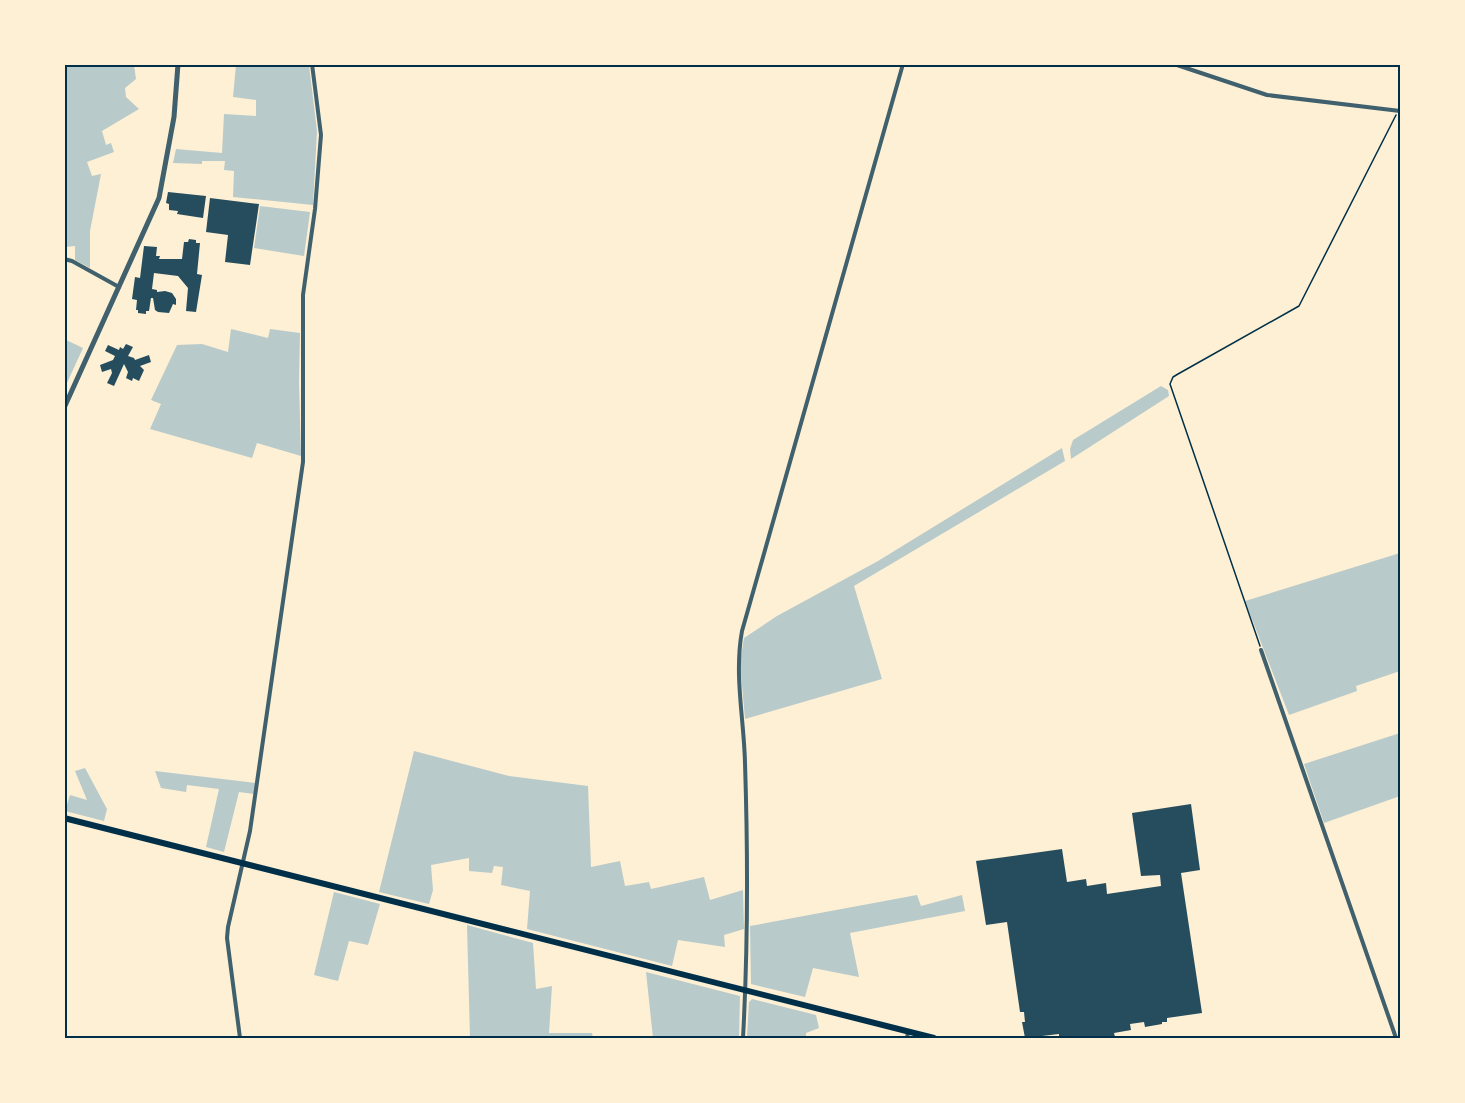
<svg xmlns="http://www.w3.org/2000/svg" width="1465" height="1103" viewBox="0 0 1465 1103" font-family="'DejaVu Sans',sans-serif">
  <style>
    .green { fill: #b9caca }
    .building { fill: #264d5e }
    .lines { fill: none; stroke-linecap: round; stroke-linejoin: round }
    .path { stroke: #003049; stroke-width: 1.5 }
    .minor { stroke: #3f606c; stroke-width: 4 }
    .tertiary { stroke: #3f606c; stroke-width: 5 }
    .primary { stroke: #003049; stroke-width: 6 }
    .neatline { fill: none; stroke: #003049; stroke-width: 2 }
  </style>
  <rect width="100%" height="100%" fill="#fdf0d5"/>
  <g class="green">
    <path d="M 64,65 L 134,65 L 136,79 L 125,88 L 126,97 L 139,109 L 102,131 L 106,145 L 111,143 L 114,152 L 87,162 L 92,176 L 101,174 L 90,231 L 90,268 L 75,260 L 75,246 L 65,247 Z"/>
    <path d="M 236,65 L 309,65 L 317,131 L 313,205 L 233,197 L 234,171 L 224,170 L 225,161 L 202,161 L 202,164 L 173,163 L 176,149 L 222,153 L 224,114 L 256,116 L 256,100 L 233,97 Z"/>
    <path d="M 260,206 L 310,212 L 304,256 L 254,248 Z"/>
    <path d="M 231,329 L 268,338 L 270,329 L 300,333 L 299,382 L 301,456 L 257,443 L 252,458 L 150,429 L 161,404 L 151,400 L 177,345 L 202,344 L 228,352 Z"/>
    <path d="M 64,339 L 83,348 L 66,385 L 64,384 Z"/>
    <path d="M 1161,386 L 1168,390 L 1169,396 L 1071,459 L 1070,449 L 1073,440 Z"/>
    <path d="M 1062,448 L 1065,461 L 854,586 L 882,679 L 745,719 L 740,663 L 744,638 L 777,616 L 878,561 Z"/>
    <path d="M 1400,553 L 1400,671 L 1356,686 L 1357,691 L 1289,715 L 1245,601 Z"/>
    <path d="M 1400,733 L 1400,796 L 1324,823 L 1304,764 Z"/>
    <path d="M 414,751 L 509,776 L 588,786 L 591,867 L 620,861 L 625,886 L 649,882 L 651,889 L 704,877 L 710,900 L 743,890 L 744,929 L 724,935 L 725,947 L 678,940 L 672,966 L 527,929 L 530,891 L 501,885 L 503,867 L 494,866 L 492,873 L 469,871 L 469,858 L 431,865 L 433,890 L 429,904 L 379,892 Z"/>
    <path d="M 85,768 L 107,809 L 104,821 L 65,811 L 70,795 L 87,800 L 75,771 Z"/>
    <path d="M 155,771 L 256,783 L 254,794 L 239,792 L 224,852 L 206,847 L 219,789 L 187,785 L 186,792 L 161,788 Z"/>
    <path d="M 334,892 L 380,904 L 368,945 L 349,941 L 338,981 L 314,975 Z"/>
    <path d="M 917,895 L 921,906 L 962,895 L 965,911 L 850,933 L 859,977 L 813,968 L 805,997 L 751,984 L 750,926 Z"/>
    <path d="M 467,925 L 533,943 L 536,989 L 552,986 L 549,1033 L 592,1033 L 593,1038 L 470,1038 Z"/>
    <path d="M 646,972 L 740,996 L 739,1038 L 653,1038 Z"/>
    <path d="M 752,999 L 816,1015 L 819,1028 L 806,1033 L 806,1038 L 747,1038 L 749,1002 Z"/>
  </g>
  <g class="building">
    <path d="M 168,192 L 206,196 L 203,218 L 177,214 L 178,211 L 169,210 L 169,204 L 166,203 Z"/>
    <path d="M 210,198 L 259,204 L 250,265 L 225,262 L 228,235 L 206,232 Z"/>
    <path d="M 189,239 L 196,240 L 196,243 L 200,243 L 197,274 L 202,275 L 196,312 L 186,311 L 188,288 L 178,276 L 154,273 L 152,289 L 157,290 L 157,292 L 165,291 L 172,293 L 176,299 L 176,305 L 173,304 L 169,313 L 158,312 L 155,310 L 153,298 L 151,298 L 149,311 L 146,311 L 146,314 L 138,313 L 138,310 L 136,310 L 137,300 L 132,299 L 135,277 L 140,278 L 144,246 L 157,247 L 156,256 L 160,256 L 159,259 L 182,259 L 184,242 L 188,242 Z"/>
    <path d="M 126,344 L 133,347 L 128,356 L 134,358 L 135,360 L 149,355 L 151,362 L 140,366 L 144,370 L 139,381 L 133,378 L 132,381 L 126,378 L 128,372 L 124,364 L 114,386 L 107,383 L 112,373 L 111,369 L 102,372 L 100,365 L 113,360 L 115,356 L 105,351 L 108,345 L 119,350 L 120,347 L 123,349 Z"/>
    <path d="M 1191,804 L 1200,870 L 1181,873 L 1202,1013 L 1167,1018 L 1167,1022 L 1162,1022 L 1162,1024 L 1145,1027 L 1144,1022 L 1130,1024 L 1131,1030 L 1114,1033 L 1115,1037 L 1103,1038 L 1059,1038 L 1059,1034 L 1025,1038 L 1022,1022 L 1025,1022 L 1024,1012 L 1020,1012 L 1007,922 L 986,925 L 976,861 L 1062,849 L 1067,882 L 1086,879 L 1087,886 L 1106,883 L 1107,894 L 1161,886 L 1160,875 L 1141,876 L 1132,813 Z"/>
  </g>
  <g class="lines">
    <path class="path" d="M 1260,646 L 1170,384 L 1173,377 L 1178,374 L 1299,306 L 1396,115"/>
    <g class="minor">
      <path d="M 1174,64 L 1267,95 L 1400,111"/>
      <path d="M 64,259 L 72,261 L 119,287"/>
      <path d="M 1261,650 L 1396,1038"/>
      <path d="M 240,1038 L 227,938 L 228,927 L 250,831 L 303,462 L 303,295 L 315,209 L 321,135 L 312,64"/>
      <path d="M 743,1038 C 748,947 748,855 745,763 C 744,719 734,675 742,631 L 903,64"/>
      <path d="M 907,1038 L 908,1032"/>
    </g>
    <path class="tertiary" d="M 64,408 L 159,198 L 174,117 L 178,64"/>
    <path class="primary" d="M 64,818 L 934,1038"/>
  </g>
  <rect width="1465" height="1103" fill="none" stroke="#fdf0d5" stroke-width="132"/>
  <rect x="66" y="66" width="1333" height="971" class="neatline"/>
</svg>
